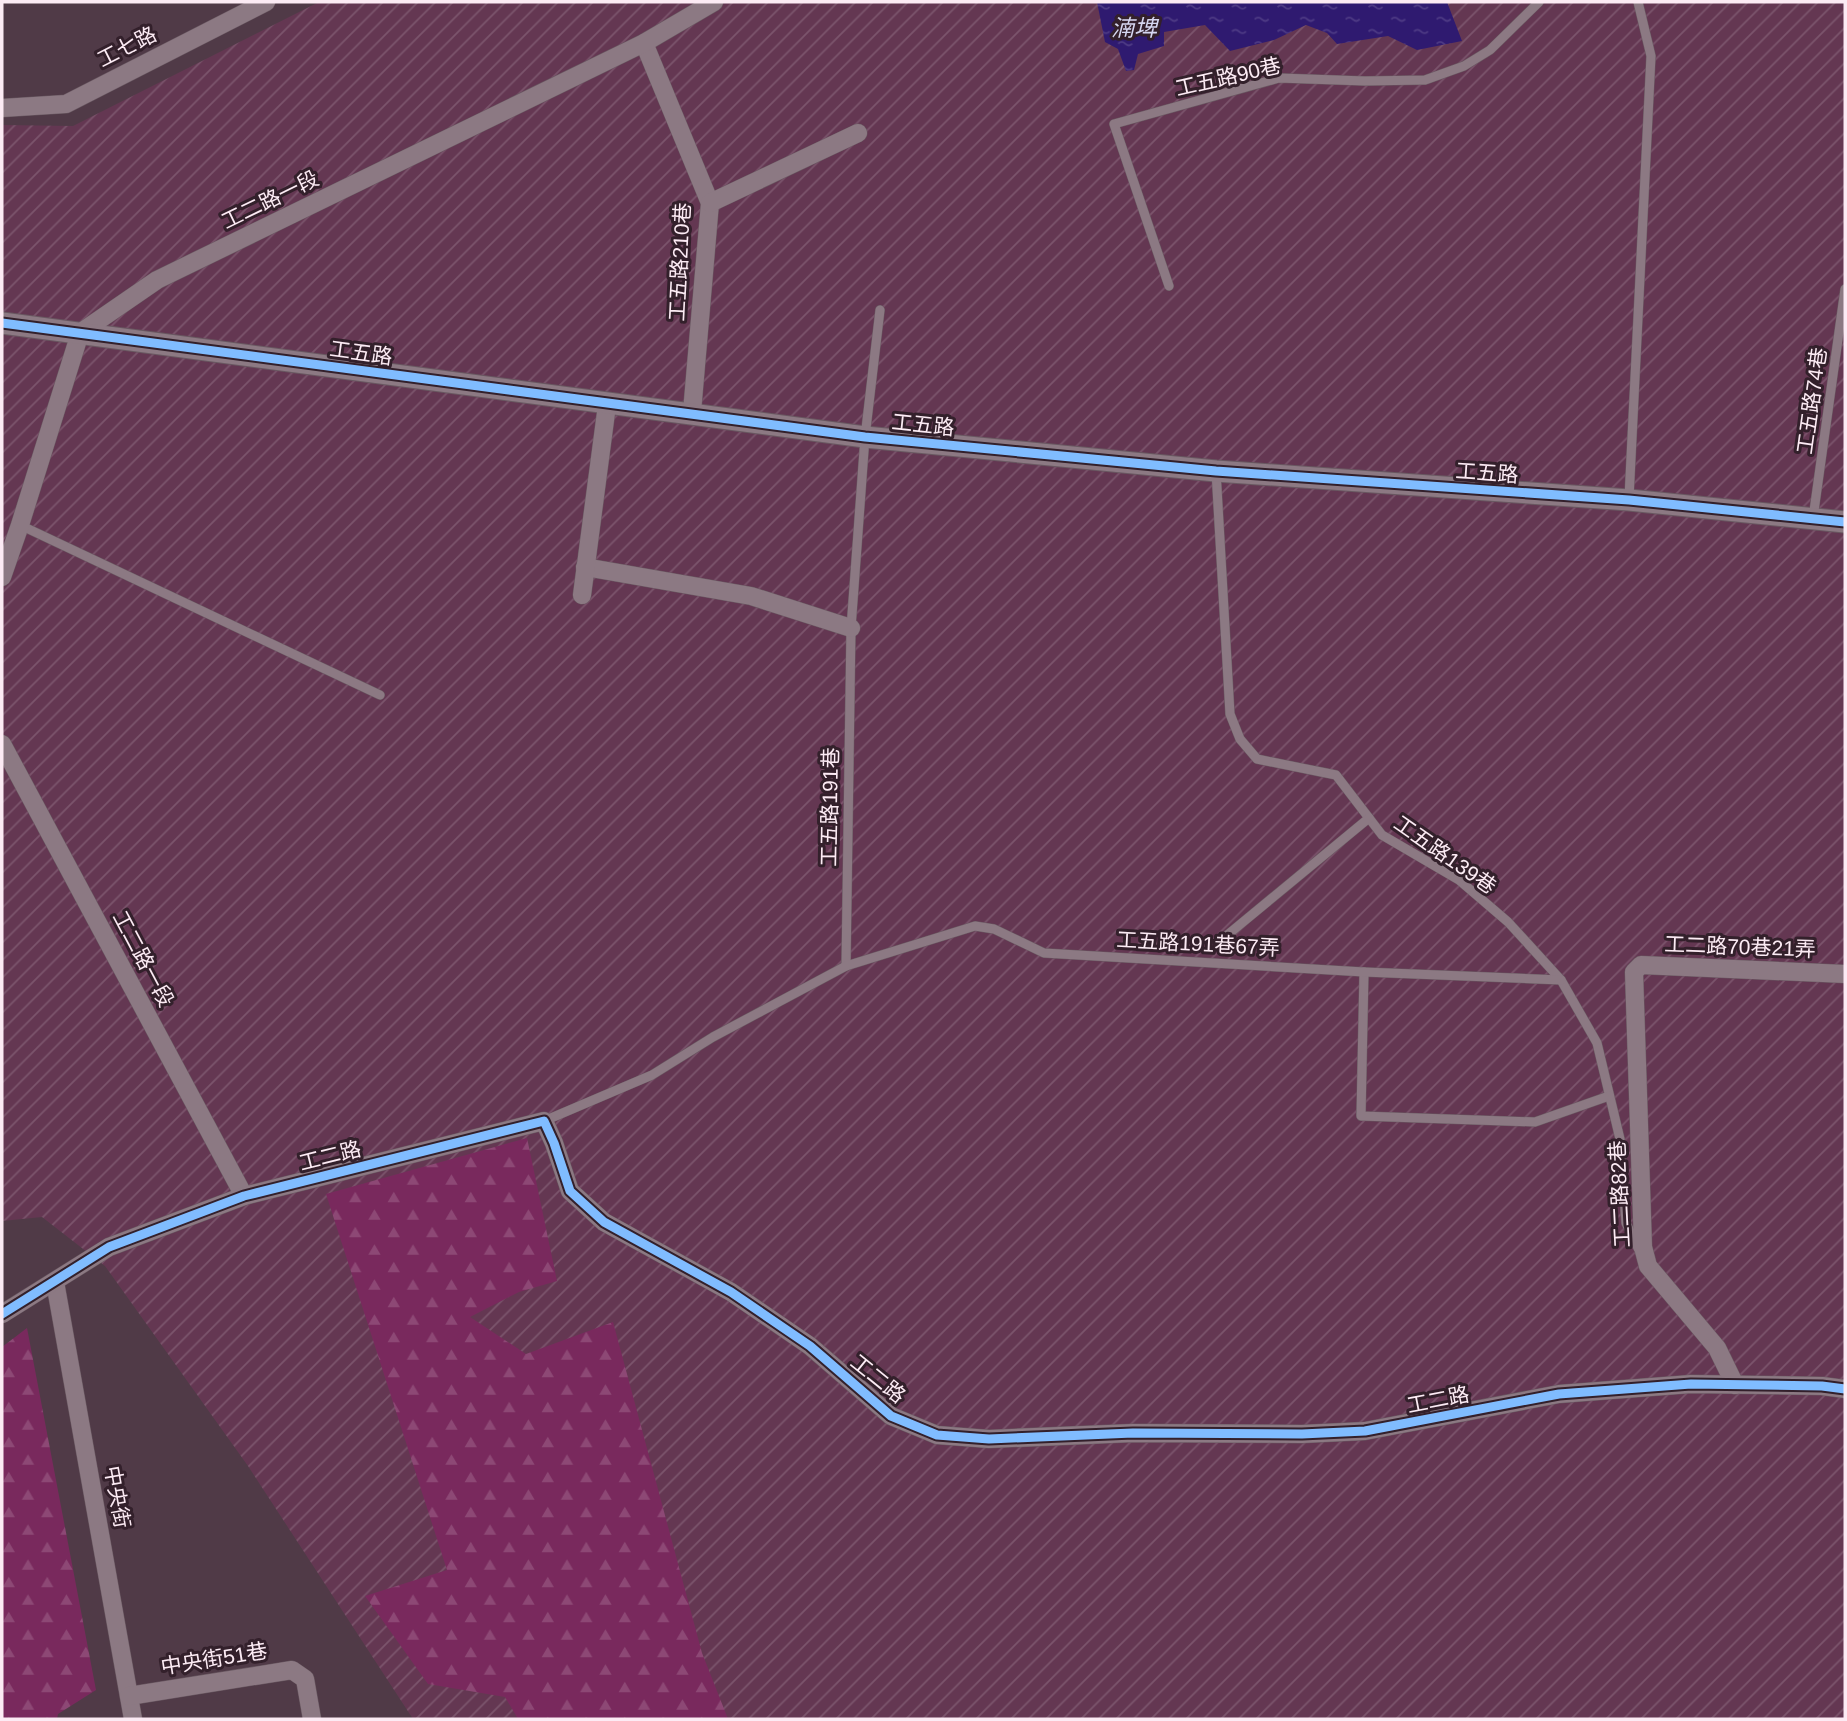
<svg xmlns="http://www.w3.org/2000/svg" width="1847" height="1721" viewBox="0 0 1847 1721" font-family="Arial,'Noto Sans TC',sans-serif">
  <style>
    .industrial { fill: url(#industrial-furrows) }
    .forest { fill: url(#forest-firs) }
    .water { fill: url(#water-ripples) }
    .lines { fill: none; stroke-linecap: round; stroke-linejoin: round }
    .service-casing { stroke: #695861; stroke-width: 10 }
    .minor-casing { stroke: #695861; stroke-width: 19 }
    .tertiary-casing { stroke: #695861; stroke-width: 23 }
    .service { stroke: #8c7983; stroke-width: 9 }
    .minor { stroke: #8c7983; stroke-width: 18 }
    .tertiary { stroke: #8c7983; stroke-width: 21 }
    .cycleway-casing { stroke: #33202b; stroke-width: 13 }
    .cycleway { stroke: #80bcff; stroke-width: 9 }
    .labels { text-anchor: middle; stroke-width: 6; stroke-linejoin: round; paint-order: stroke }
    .street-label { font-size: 21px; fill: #fcebf4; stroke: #33202b }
    .water-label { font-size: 23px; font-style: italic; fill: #d6d7f1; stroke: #33202b }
  </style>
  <defs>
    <pattern id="industrial-furrows" width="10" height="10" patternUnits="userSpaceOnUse" patternTransform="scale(1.75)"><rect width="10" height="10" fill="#643752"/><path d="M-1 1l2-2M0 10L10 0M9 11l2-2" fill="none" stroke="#7b546c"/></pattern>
    <pattern id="forest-firs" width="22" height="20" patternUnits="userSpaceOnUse" patternTransform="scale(1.75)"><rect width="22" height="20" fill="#79295d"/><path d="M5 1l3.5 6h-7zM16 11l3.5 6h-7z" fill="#8d4875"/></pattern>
    <pattern id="water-ripples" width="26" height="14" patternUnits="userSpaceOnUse" patternTransform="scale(1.75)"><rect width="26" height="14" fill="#2f1a70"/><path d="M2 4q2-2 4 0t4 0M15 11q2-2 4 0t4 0" fill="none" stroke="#4e3b85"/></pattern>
  </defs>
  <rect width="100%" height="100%" fill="#503a47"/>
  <path class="industrial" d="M 319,2 L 1845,2 L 1845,1719 L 413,1719 L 248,1466 L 105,1266 L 42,1217 L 2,1221 L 2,125 L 73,126 Z"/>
  <g class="forest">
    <path d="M 527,1138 L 557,1281 L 519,1292 L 470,1317 L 526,1354 L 613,1322 L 702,1653 L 728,1719 L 518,1719 L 505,1697 L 428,1684 L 365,1596 L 447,1570 L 326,1194 Z"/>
    <path d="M 27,1328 L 96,1690 L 58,1714 L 57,1719 L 2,1719 L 2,1347 Z"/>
  </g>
  <path class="water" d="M 1097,2 L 1447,2 L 1462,41 L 1417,50 L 1388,36 L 1337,44 L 1327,33 L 1306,25 L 1274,40 L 1230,51 L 1205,25 L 1164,32 L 1164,46 L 1138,54 L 1134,70 L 1126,71 L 1118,49 L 1105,42 Z"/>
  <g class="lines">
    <g class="service-casing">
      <g id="service">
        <path d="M 1169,286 L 1114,124 L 1279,78 L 1365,81 L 1425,80 L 1464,66 L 1490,50 L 1539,2"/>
        <path d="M 1216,471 L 1230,714 L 1240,739 L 1257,759 L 1336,775 L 1382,835 L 1459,880 L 1508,922 L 1561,980 L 1597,1043 L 1620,1139 L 1626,1223 L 1638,1248"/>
        <path d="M 1629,498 L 1651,56 L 1638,2"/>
        <path d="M 1813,518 L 1845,289"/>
        <path d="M 20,525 L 380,695"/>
        <path d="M 1220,941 L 1369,818"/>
        <path d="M 846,966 L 851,628 L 865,437 L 880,310"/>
        <path d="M 1364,972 L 1361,1116 L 1535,1122 L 1609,1096"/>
        <path d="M 544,1121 L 652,1075 L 713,1037 L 846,966 L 975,926 L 994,929 L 1044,953 L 1364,972 L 1561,980"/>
      </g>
    </g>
    <g class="minor-casing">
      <g id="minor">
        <path d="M 644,43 L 710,203 L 692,412"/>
        <path d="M 2,108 L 66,104 L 266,2"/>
        <path d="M 710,203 L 858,133"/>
        <path d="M 585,567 L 751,596 L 851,628"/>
        <path d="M 2,577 L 20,525 L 80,333 L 157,280 L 644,43 L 714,2"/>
        <path d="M 582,595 L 607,405"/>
        <path d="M 2,744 L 244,1196"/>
        <path d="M 55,1282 L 133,1719"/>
        <path d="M 2,1314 L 109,1247 L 244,1196 L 544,1121 L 554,1143 L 570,1191 L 604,1222 L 731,1292 L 810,1346 L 891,1416 L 937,1435 L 989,1439 L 1133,1433 L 1302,1434 L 1365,1431 L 1559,1394 L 1691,1384 L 1822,1386 L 1845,1389"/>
        <path d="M 1735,1385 L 1717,1348 L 1648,1266 L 1643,1247 L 1634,972 L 1641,965 L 1845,974"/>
        <path d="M 129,1696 L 292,1670 L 305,1679 L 312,1719"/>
      </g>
    </g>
    <g class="tertiary-casing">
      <path id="tertiary" d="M 2,323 L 865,437 L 1216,471 L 1629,500 L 1845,522"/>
    </g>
    <use href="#service" class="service"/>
    <use href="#minor" class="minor"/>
    <use href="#tertiary" class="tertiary"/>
    <g class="cycleway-casing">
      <g id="cycleway">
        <path d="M 2,323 L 865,437 L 1216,471 L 1629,500 L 1845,522"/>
        <path d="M 2,1314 L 109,1247 L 244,1196 L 544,1121 L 554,1143 L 570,1191 L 604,1222 L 731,1292 L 810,1346 L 891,1416 L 937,1435 L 989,1439 L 1133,1433 L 1302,1434 L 1365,1431 L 1559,1394 L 1691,1384 L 1822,1386 L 1845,1389"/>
      </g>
    </g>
    <use href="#cycleway" class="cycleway"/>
  </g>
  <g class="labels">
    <g class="street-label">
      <text transform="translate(127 47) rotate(-27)" y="7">工七路</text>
      <text transform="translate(1228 77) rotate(-13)" y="7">工五路90巷</text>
      <text transform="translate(270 200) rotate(-26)" y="7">工二路一段</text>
      <text transform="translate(680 262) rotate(-87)" y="7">工五路210巷</text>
      <text transform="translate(361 353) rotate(8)" y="7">工五路</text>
      <text transform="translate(1812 401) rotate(-82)" y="7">工五路74巷</text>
      <text transform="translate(923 425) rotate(6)" y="7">工五路</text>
      <text transform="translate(1487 473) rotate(4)" y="7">工五路</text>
      <text transform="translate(830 807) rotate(-89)" y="7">工五路191巷</text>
      <text transform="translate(1445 855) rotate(35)" y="7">工五路139巷</text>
      <text transform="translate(1198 944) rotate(3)" y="7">工五路191巷67弄</text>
      <text transform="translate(1740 947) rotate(2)" y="7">工二路70巷21弄</text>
      <text transform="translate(143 959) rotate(62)" y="7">工二路一段</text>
      <text transform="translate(330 1156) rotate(-14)" y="7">工二路</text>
      <text transform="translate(1620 1194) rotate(-93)" y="7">工二路82巷</text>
      <text transform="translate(878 1379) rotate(39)" y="7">工二路</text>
      <text transform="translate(1438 1400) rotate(-11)" y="7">工二路</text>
      <text transform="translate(117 1497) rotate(80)" y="7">中央街</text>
      <text transform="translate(214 1659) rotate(-9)" y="7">中央街51巷</text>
    </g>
    <g class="water-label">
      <text x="1134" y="36">湳埤</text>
    </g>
  </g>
  <rect width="1847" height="1721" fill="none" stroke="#fcebf4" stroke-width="7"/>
</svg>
